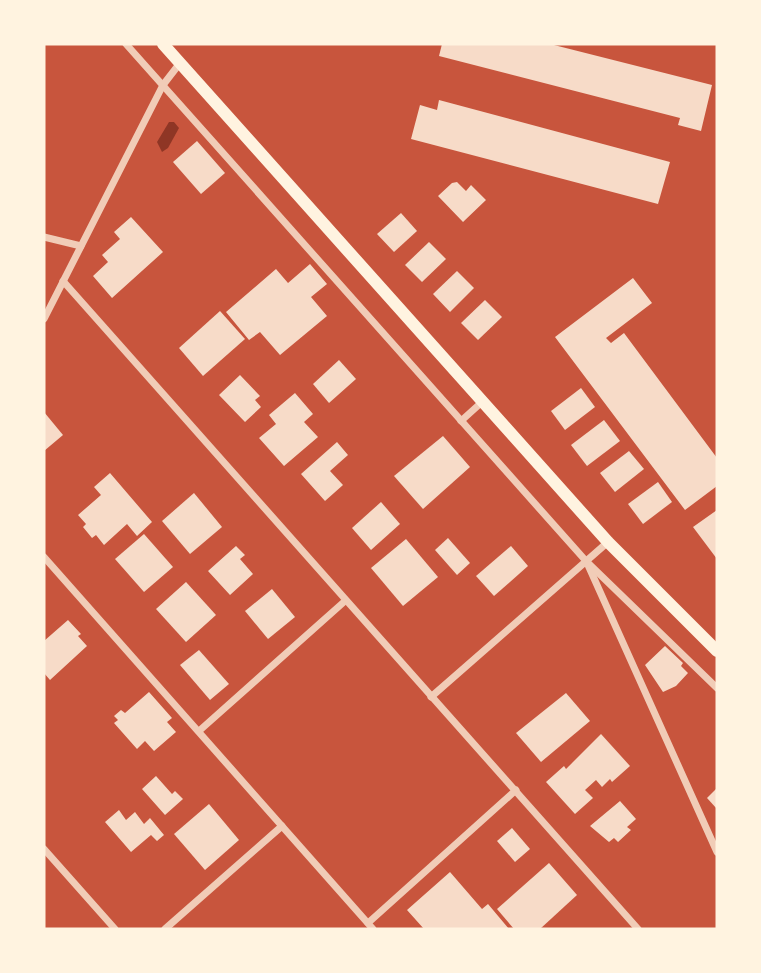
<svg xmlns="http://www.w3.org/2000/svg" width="761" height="973" viewBox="0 0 761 973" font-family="Commissioner,sans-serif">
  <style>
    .water { fill: #8f3625 }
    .building { fill: #f7dbc8 }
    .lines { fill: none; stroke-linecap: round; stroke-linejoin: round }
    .minor { stroke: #f1ccb7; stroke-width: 7 }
    .secondary { stroke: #fff3e0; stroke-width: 12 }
  </style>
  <rect width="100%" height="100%" fill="#c8553d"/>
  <path class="water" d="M 169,122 L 174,122 L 179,128 L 168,148 L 162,152 L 157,142 Z"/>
  <g class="building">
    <path d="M 442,44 L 550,44 L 712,85 L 701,131 L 678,125 L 680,118 L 439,56 Z"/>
    <path d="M 439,100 L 670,162 L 658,204 L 411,139 L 420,105 L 437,110 Z"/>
    <path d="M 197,141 L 225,173 L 201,194 L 173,162 Z"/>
    <path d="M 457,182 L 466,191 L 471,185 L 486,200 L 463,222 L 438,196 L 452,183 Z"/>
    <path d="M 401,213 L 417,231 L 394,252 L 377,234 Z"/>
    <path d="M 131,217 L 163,252 L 112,298 L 93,276 L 108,262 L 102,255 L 120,239 L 114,232 Z"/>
    <path d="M 429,242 L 446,259 L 422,282 L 405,265 Z"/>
    <path d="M 310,264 L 327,284 L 311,297 L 327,316 L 280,355 L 260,332 L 249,340 L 226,312 L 276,269 L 288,283 Z"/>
    <path d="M 457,271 L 474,288 L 450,312 L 433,294 Z"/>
    <path d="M 633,278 L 652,303 L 606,338 L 611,343 L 624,333 L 717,458 L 717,486 L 685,510 L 555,337 Z"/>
    <path d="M 485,300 L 502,317 L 478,340 L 461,323 Z"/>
    <path d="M 220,311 L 245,339 L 203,376 L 179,348 Z"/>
    <path d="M 339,360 L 356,379 L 329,403 L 313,384 Z"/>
    <path d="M 240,375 L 260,396 L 255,400 L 261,407 L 245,422 L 219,395 Z"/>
    <path d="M 581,388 L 595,407 L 565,430 L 551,411 Z"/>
    <path d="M 295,393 L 313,414 L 304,422 L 318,437 L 284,466 L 259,438 L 276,424 L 269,415 Z"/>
    <path d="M 44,412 L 63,435 L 44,451 Z"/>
    <path d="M 604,420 L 620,441 L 587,466 L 571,445 Z"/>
    <path d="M 443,436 L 470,467 L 423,509 L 394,476 Z"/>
    <path d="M 337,442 L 348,455 L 330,471 L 343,485 L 325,501 L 301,474 Z"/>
    <path d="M 629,451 L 644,469 L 615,492 L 600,473 Z"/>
    <path d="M 110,473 L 152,522 L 137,536 L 127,524 L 104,545 L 96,535 L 92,538 L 83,527 L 86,524 L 78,515 L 101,495 L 94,487 Z"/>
    <path d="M 658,482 L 672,502 L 643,524 L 628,504 Z"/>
    <path d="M 194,493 L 222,527 L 190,554 L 162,521 Z"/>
    <path d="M 381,502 L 400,524 L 371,550 L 352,528 Z"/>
    <path d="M 717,510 L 717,559 L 693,527 Z"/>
    <path d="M 144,534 L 173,567 L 144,592 L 115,559 Z"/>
    <path d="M 448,538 L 470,563 L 457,575 L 435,550 Z"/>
    <path d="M 406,539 L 438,577 L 403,606 L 371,568 Z"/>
    <path d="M 236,546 L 245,555 L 240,559 L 253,574 L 230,595 L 208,571 Z"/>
    <path d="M 511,546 L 528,566 L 494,596 L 476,576 Z"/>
    <path d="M 186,582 L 216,615 L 186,642 L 156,609 Z"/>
    <path d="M 272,589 L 295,617 L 268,639 L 245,611 Z"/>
    <path d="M 68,620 L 81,634 L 78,636 L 87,646 L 50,680 L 44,673 L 44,641 Z"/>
    <path d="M 665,646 L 683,663 L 681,666 L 688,673 L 676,686 L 663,692 L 645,665 Z"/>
    <path d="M 199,650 L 229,684 L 210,700 L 180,665 Z"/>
    <path d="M 149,692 L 172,718 L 167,722 L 176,732 L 154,751 L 145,741 L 137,749 L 114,723 L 118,720 L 114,716 L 121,710 L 125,713 Z"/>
    <path d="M 566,693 L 590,721 L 541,762 L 516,733 Z"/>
    <path d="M 601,734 L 630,766 L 612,782 L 610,779 L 602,787 L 596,780 L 585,790 L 593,798 L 575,814 L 546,782 L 564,766 L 566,769 Z"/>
    <path d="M 156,776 L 172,794 L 175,791 L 183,799 L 165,815 L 142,789 Z"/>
    <path d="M 717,788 L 717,809 L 707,798 Z"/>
    <path d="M 620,801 L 636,819 L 627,827 L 631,830 L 618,842 L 614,838 L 609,842 L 590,826 Z"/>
    <path d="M 209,804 L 239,840 L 205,870 L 174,834 Z"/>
    <path d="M 119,810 L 126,820 L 135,812 L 144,824 L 150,818 L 164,835 L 157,841 L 151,835 L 131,852 L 105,822 Z"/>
    <path d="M 512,828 L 530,849 L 515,862 L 497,841 Z"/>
    <path d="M 549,863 L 577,895 L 540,929 L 514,929 L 497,909 Z"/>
    <path d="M 450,872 L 482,909 L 488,904 L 509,929 L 424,929 L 407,910 Z"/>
  </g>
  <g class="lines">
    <g class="minor">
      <path d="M 126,44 L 586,561 L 717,688"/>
      <path d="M 44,237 L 81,246"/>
      <path d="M 63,281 L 638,929"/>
      <path d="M 44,319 L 163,85 L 180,63"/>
      <path d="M 461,421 L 482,402"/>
      <path d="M 44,557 L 373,929"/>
      <path d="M 588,565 L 717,852"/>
      <path d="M 431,697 L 608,542"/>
      <path d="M 199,731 L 345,601"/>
      <path d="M 44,849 L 115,929"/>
      <path d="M 368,923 L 516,790"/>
      <path d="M 165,929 L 282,826"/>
    </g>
    <path class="secondary" d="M 163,44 L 608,542 L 717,651"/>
  </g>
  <rect width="761" height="973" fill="none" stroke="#fff3e0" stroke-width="91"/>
</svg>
